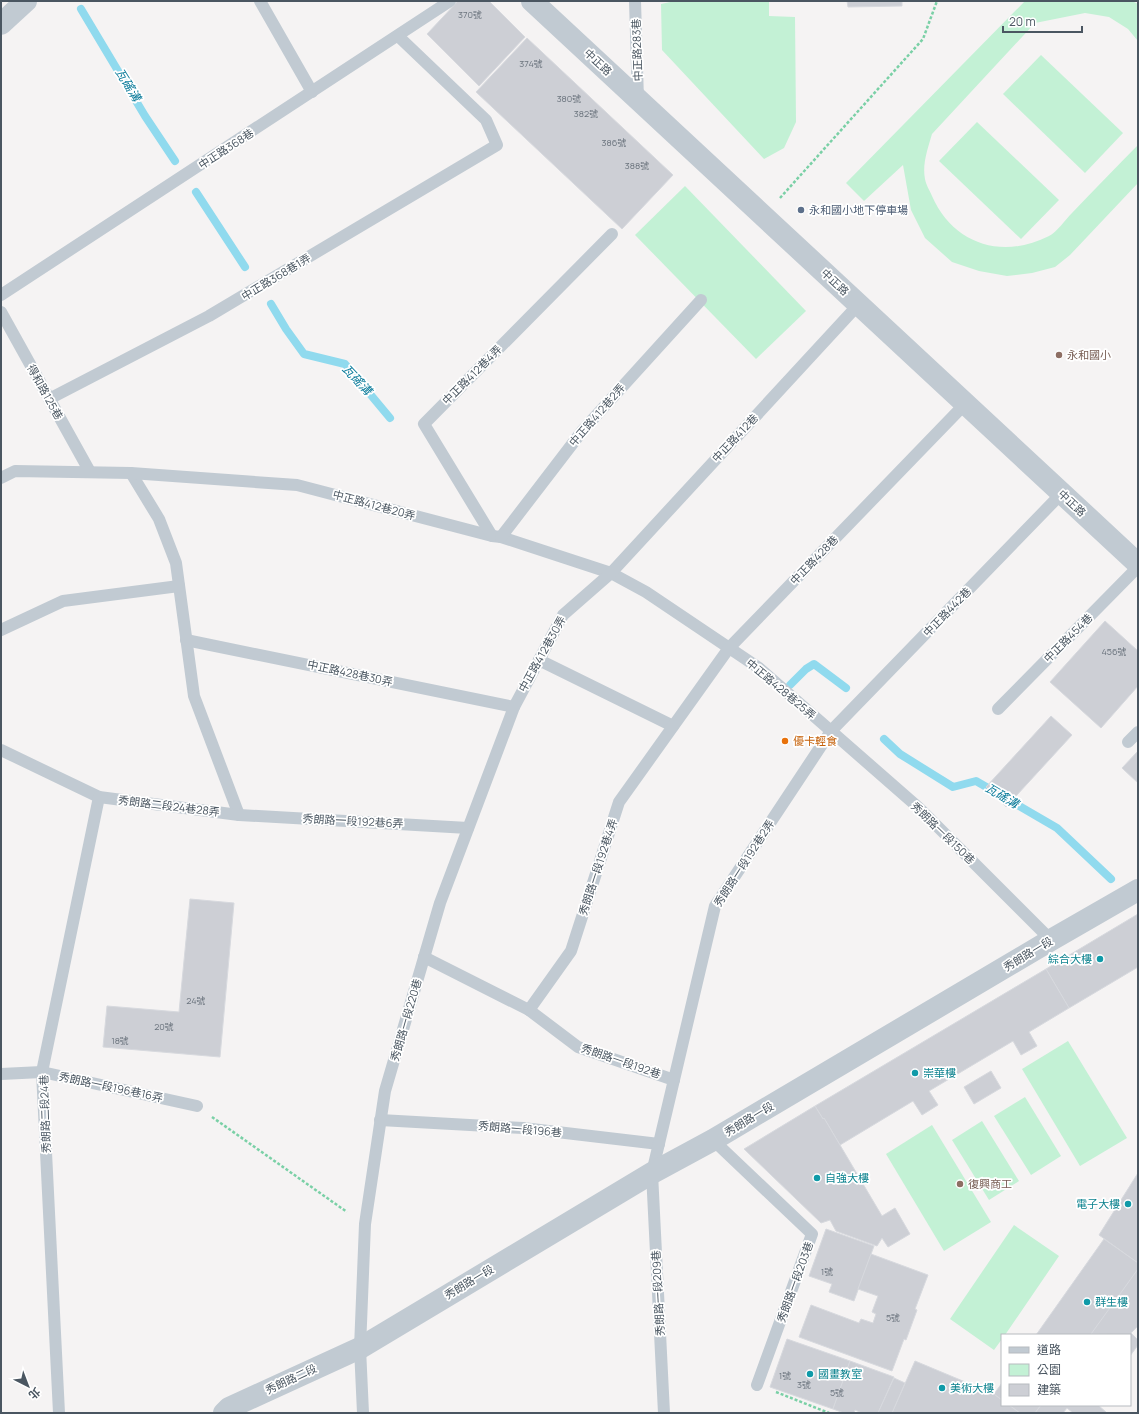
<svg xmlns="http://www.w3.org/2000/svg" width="1139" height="1414" viewBox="0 0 1139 1414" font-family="Manrope,'Noto Sans TC',sans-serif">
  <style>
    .green { fill: #c3f1d5 }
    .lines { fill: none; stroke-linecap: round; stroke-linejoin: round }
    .stream { stroke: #90daee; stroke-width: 8 }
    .building { fill: #cdcfd5; stroke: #d7d9de }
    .path { stroke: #7ad0a6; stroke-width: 2.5; stroke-dasharray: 3 2; stroke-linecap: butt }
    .service { stroke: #c1cad2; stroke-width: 12 }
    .minor { stroke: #c1cad2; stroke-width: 22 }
    .tertiary { stroke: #c1cad2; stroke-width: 22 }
    .service-dot { fill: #5c6f8a; stroke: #fff; stroke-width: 1.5 }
    .education-dot { fill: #8d6e63; stroke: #fff; stroke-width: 1.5 }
    .food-dot { fill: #e8710a; stroke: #fff; stroke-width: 1.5 }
    .culture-dot { fill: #0f9aa8; stroke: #fff; stroke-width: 1.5 }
    .labels { text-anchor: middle; stroke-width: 3.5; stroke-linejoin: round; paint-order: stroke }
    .number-label { font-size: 9px; fill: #6b747e }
    .street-label { font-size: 11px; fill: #4a5661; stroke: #fff }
    .service-label { font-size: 11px; fill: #4e5e75; stroke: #fff; text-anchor: start }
    .education-label { font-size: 11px; fill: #785e54; stroke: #fff; text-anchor: start }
    .food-label { font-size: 11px; fill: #c56008; stroke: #fff; text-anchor: start }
    .culture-label { font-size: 11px; fill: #0d838f; stroke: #fff; text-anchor: start }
    .water-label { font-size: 12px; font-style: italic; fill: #0c7c9b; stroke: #fff }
  </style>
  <rect width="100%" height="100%" fill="#f5f3f3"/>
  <g class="green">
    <path d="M 675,1 L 769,1 L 769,16 L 795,17 L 796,122 L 784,148 L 764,159 L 662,50 L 661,4 Z"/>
    <path d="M 1025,1 L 1132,1 L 1138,4 L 1138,41 L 1128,29 L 1109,17 L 1085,13 L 1035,23 L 932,134 C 928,148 922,164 925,179 C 926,185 930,191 932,196 C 953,244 1002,260 1049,236 C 1057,232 1065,220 1072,213 C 1094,190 1116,167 1138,145 L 1138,183 L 1070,255 L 1055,267 L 1032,273 L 1007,276 L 979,271 L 952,262 L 925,238 L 911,210 L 903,165 L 864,201 L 846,183 Z"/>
    <path d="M 1041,55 L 1123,133 L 1085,173 L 1003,94 Z"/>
    <path d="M 977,122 L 1059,200 L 1021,239 L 939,161 Z"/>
    <path d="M 685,186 L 806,311 L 756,359 L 635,235 Z"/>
    <path d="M 1068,1041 L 1127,1138 L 1080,1166 L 1022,1069 Z"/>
    <path d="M 1025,1097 L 1061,1156 L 1031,1175 L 994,1116 Z"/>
    <path d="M 982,1121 L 1019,1181 L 989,1200 L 952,1140 Z"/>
    <path d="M 932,1125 L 991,1222 L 944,1251 L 886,1154 Z"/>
    <path d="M 1014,1225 L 1059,1256 L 1005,1335 L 1002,1335 L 1002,1339 L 994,1350 L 950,1319 Z"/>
  </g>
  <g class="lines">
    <g class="stream">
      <path d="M 81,9 L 145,116 L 175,161"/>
      <path d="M 196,192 L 245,267"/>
      <path d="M 271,304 L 286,329 L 304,354 L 345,364 L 390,418"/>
      <path d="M 790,685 L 806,669 L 814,664 L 846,688"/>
      <path d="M 884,739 L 900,754 L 953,787 L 976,781 L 1057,828 L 1111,879"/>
    </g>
  </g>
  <g class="building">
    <path d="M 458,1 L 489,1 L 525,37 L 479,86 L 427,34 Z"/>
    <path d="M 847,1 L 902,1 L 902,6 L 848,7 Z"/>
    <path d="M 527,38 L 673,175 L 622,229 L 476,92 Z"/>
    <path d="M 1105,621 L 1138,651 L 1138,686 L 1101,728 L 1050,682 Z"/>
    <path d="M 1051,716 L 1072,735 L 1006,807 L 986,787 Z"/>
    <path d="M 1138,751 L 1138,783 L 1122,768 Z"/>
    <path d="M 190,899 L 234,903 L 220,1057 L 103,1047 L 107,1006 L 179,1012 Z"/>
    <path d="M 1138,914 L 1138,967 L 1069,1008 L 1046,969 Z"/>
    <path d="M 1046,969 L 1069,1008 L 1029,1032 L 1037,1046 L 1021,1055 L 1013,1041 L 929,1091 L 938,1105 L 922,1115 L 913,1101 L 840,1145 L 824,1118 L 823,1119 L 815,1106 Z"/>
    <path d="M 991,1071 L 1001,1088 L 974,1104 L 964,1087 Z"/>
    <path d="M 815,1106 L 823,1119 L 824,1118 L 882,1216 L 895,1208 L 910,1234 L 888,1247 L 882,1238 L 877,1246 L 836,1231 L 830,1220 L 821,1223 L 744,1149 Z"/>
    <path d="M 1138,1173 L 1138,1263 L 1099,1235 Z"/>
    <path d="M 826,1229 L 874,1246 L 854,1301 L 829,1292 L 832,1284 L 809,1276 Z"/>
    <path d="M 1104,1239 L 1138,1263 L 1138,1269 L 1092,1335 L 1036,1335 Z"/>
    <path d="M 871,1254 L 928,1275 L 915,1309 L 917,1310 L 906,1340 L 904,1339 L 892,1371 L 799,1337 L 811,1305 L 859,1323 L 861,1319 L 873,1323 L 876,1314 L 872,1312 L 878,1296 L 858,1289 Z"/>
    <path d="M 1138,1269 L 1138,1326 L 1131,1333 L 1138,1340 L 1138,1345 L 1130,1356 L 1130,1335 L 1091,1334 Z"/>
    <path d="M 787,1339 L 850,1361 L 833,1409 L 770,1387 Z"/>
    <path d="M 850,1361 L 894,1377 L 878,1413 L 862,1413 L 855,1410 L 854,1413 L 844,1413 L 833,1409 Z"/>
    <path d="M 915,1361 L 994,1394 L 1002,1400 L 1002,1405 L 1009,1405 L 1020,1413 L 892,1413 Z"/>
    <path d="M 894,1378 L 905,1383 L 892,1413 L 878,1413 Z"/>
    <path d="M 1002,1383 L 1002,1400 L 994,1394 Z"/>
    <path d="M 1009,1405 L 1041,1405 L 1035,1413 L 1020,1413 Z"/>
    <path d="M 1041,1405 L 1098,1405 L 1107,1413 L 1073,1413 L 1067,1408 L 1063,1413 L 1035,1413 Z"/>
  </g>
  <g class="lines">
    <g class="path">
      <path d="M 780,198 L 923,39 L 937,1"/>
      <path d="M 212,1117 L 347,1212"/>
      <path d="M 776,1392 L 829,1413"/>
    </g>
    <g class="service">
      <path d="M 260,1 L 312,92"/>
      <path d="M 635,1 L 638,100"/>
      <path d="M 1,295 L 450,1"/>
      <path d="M 1,312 L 90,472"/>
      <path d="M 49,399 L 209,316 L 497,145 L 486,120 L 398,36"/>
      <path d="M 131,473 L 159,519 L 176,563 L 194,696 L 239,815"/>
      <path d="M 1,478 L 15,471 L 131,473 L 297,485 L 492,536 L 501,537 L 611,573 L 646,592 L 759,668 L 919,808 L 1051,940"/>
      <path d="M 492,536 L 424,424 L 612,234"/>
      <path d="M 501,537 L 583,430 L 701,300"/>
      <path d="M 1,630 L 63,601 L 179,586"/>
      <path d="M 186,640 L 514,707"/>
      <path d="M 539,660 L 673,726"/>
      <path d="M 998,709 L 1138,567"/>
      <path d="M 1128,742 L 1138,732"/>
      <path d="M 1,750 L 99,797 L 239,815 L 468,828"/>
      <path d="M 424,957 L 529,1010 L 578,1047 L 674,1080"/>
      <path d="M 529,1010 L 571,951 L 619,802 L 729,648 L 965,404"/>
      <path d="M 1,1074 L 42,1072 L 197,1106"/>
      <path d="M 380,1120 L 523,1128 L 659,1144"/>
      <path d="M 713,1140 L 812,1234 L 757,1385"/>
      <path d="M 59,1413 L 42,1072 L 99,797"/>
      <path d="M 363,1413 L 360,1348 L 365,1224 L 385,1091 L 440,903 L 514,707 L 563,615 L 611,573 L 859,304"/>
      <path d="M 664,1413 L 652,1173 L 715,906 L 831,731 L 1062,493"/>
    </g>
    <path class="minor" d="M 224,1413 L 229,1408 L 360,1348 L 652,1173 L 713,1140 L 1051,940 L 1138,890"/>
    <g class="tertiary">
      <path d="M 532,1 L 1138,564"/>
      <path d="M 1,24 L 26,1"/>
    </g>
  </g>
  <circle class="service-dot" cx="801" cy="210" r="4"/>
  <g class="education-dot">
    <circle cx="1059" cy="355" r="4"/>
    <circle cx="960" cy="1184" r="4"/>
  </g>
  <circle class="food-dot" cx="785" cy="741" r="4"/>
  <g class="culture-dot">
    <circle cx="1100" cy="959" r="4"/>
    <circle cx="915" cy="1073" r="4"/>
    <circle cx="817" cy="1178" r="4"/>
    <circle cx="1128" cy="1204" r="4"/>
    <circle cx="1087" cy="1302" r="4"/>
    <circle cx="810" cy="1374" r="4"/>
    <circle cx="942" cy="1388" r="4"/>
  </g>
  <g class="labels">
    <g class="number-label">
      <text x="470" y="18">370號</text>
      <text x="531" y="67">374號</text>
      <text x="569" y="102">380號</text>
      <text x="586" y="117">382號</text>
      <text x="614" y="146">386號</text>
      <text x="637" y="169">388號</text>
      <text x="1114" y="655">456號</text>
      <text x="196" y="1004">24號</text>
      <text x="164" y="1030">20號</text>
      <text x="120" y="1044">18號</text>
      <text x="827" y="1275">1號</text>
      <text x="893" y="1321">5號</text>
      <text x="785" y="1379">1號</text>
      <text x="804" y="1388">3號</text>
      <text x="837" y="1396">5號</text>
    </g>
    <g class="street-label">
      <text transform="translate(637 50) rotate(-92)" y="4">中正路283巷</text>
      <text transform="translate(598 62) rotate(43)" y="4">中正路</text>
      <text transform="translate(226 149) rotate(-33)" y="4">中正路368巷</text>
      <text transform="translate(276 277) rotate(-31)" y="4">中正路368巷1弄</text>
      <text transform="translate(835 282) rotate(43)" y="4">中正路</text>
      <text transform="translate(472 375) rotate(-45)" y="4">中正路412巷4弄</text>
      <text transform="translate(45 392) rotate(61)" y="4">得和路125巷</text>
      <text transform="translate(597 415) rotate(-49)" y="4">中正路412巷2弄</text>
      <text transform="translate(735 438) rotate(-47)" y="4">中正路412巷</text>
      <text transform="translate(1072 503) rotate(43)" y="4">中正路</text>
      <text transform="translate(374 505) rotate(15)" y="4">中正路412巷20弄</text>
      <text transform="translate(814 560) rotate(-46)" y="4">中正路428巷</text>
      <text transform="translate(947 612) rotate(-46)" y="4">中正路442巷</text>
      <text transform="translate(1068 638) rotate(-45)" y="4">中正路454巷</text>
      <text transform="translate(542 654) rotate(-61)" y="4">中正路412巷30弄</text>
      <text transform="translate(350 673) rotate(12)" y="4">中正路428巷30弄</text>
      <text transform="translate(781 689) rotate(40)" y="4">中正路428巷25弄</text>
      <text transform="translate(169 806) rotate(7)" y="4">秀朗路二段24巷28弄</text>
      <text transform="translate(353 821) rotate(3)" y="4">秀朗路一段192巷6弄</text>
      <text transform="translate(943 833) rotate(44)" y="4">秀朗路一段150巷</text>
      <text transform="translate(744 863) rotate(-57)" y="4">秀朗路一段192巷2弄</text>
      <text transform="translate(598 867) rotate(-72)" y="4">秀朗路一段192巷4弄</text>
      <text transform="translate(1028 954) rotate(-31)" y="4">秀朗路一段</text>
      <text transform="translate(406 1020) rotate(-74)" y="4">秀朗路一段220巷</text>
      <text transform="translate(621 1061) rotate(19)" y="4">秀朗路一段192巷</text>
      <text transform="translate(111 1087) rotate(12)" y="4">秀朗路一段196巷16弄</text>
      <text transform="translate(45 1114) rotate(-92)" y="4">秀朗路二段24巷</text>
      <text transform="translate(749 1119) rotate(-31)" y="4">秀朗路一段</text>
      <text transform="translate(520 1129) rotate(5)" y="4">秀朗路一段196巷</text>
      <text transform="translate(469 1282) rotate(-31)" y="4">秀朗路一段</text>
      <text transform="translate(795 1282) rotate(-70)" y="4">秀朗路一段203巷</text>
      <text transform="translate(658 1293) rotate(-93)" y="4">秀朗路一段209巷</text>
      <text transform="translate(291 1379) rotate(-25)" y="4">秀朗路二段</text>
    </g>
    <g class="service-label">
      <text x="809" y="214">永和國小地下停車場</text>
    </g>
    <g class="education-label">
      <text x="1067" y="359">永和國小</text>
      <text x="968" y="1188">復興商工</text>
    </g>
    <g class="food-label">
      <text x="793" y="745">優卡輕食</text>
    </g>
    <g class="culture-label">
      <text x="1092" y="963" text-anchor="end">綜合大樓</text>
      <text x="923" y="1077">崇華樓</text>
      <text x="825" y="1182">自強大樓</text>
      <text x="1120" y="1208" text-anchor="end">電子大樓</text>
      <text x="1095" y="1306">群生樓</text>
      <text x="818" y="1378">國畫教室</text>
      <text x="950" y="1392">美術大樓</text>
    </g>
    <g class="water-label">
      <text transform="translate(128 85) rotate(58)" y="4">瓦磘溝</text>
      <text transform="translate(357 380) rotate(47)" y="4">瓦磘溝</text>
      <text transform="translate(1002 796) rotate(31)" y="4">瓦磘溝</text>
    </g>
  </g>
  <rect width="1139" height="1414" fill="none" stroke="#4a5661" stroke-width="4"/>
  <rect x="1001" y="1334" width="130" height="72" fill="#ffffff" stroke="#b7bbc0"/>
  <rect x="1009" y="1347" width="20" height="6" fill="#c1cad2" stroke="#b7bbc0"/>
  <text x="1037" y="1354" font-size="12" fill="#4a5661">道路</text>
  <rect x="1009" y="1364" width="20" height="12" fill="#c3f1d5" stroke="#b7bbc0"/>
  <text x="1037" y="1374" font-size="12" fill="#4a5661">公園</text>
  <rect x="1009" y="1384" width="20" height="12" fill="#cdcfd5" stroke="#b7bbc0"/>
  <text x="1037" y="1394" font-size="12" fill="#4a5661">建築</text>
  <g transform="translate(28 1386) rotate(138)" stroke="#ffffff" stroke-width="3" paint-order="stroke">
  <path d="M0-3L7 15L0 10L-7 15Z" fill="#4a5661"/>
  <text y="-6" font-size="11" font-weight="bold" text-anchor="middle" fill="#4a5661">北</text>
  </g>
  <path d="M1003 26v6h79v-6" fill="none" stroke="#4a5661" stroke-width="2"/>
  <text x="1009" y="26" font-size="12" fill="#4a5661" stroke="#ffffff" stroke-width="3" paint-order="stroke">20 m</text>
</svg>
